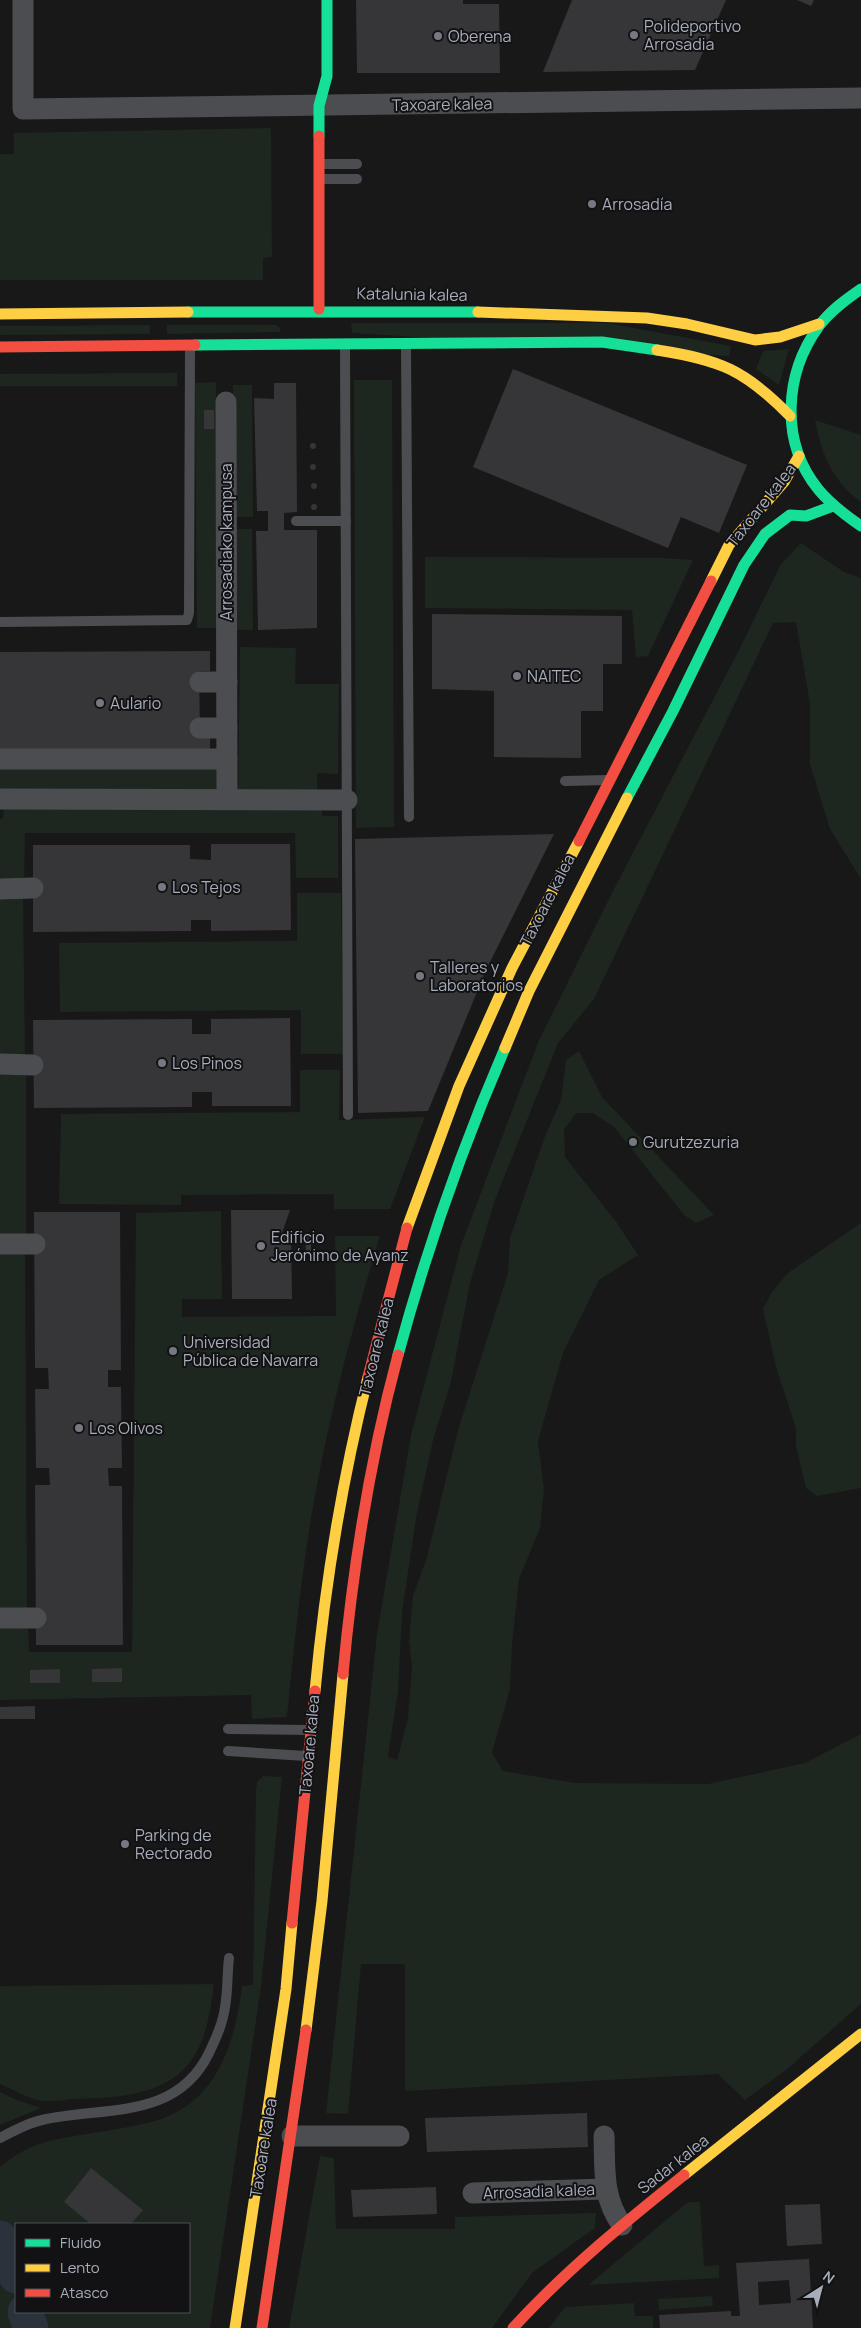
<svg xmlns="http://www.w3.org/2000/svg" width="861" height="2328" viewBox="0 0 861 2328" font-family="Manrope,sans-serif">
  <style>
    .green { fill: #1d261f; fill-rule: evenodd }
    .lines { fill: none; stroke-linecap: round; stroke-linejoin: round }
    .river { stroke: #2a333b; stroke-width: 35 }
    .building { fill: #363638; fill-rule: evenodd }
    .lane { stroke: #4c4d51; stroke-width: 10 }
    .street { stroke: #4c4d51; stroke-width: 21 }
    .fast { stroke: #16e098; stroke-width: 11 }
    .slow { stroke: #ffcf43; stroke-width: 11 }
    .jam { stroke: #f24e42; stroke-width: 11 }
    .poi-dot { fill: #767981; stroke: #121214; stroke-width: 2 }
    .labels { text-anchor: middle; stroke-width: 4; stroke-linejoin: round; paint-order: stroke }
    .poi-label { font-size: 16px; fill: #a8adba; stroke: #121214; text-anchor: start }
    .street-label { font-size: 16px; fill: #a8adba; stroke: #121214 }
  </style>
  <rect width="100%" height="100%" fill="#181818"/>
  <g class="green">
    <path d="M 271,128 L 272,257 L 263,258 L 263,280 L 0,280 L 0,154 L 14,154 L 14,133 Z"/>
    <path d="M 351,323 L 607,323 L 731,346 L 729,356 L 352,333 Z"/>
    <path d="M 150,325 L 150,334 L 0,335 L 0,326 Z"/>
    <path d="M 167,325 L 276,325 L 281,329 L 279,332 L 167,334 Z"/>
    <path d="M 789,349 L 779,385 L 756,369 L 763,351 Z"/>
    <path d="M 177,373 L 177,386 L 0,386 L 0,374 Z"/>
    <path d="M 354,380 L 392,380 L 394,827 L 356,828 Z"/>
    <path d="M 216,382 L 218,628 L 197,628 L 195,383 Z"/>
    <path d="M 233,385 L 252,385 L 253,517 L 234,517 Z"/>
    <path d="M 815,420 L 861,435 L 861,502 C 833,482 821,454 815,420 Z"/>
    <path d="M 236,529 L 252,529 L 253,630 L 237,630 Z"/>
    <path d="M 801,543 L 844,572 L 861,578 L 861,879 L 830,829 L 810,764 L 810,704 L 796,622 L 773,623 L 594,999 L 558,1043 L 495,1200 L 470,1283 L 451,1382 L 433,1440 L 416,1518 L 402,1613 L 398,1691 L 388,1757 L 397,1760 L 408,1718 L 412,1666 L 409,1641 L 413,1596 L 427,1557 L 458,1430 L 508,1273 L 510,1238 L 545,1136 L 561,1100 L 566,1060 L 579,1051 L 602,1097 L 714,1215 L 696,1223 L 684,1215 L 614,1127 L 593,1113 L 576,1113 L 564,1130 L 565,1157 L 617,1223 L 638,1255 L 599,1280 L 563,1353 L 538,1441 L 544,1490 L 540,1528 L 519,1579 L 512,1645 L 510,1689 L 492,1753 L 503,1771 L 575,1783 L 708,1784 L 805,1763 L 861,1734 L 861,2004 L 786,2070 L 745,2100 L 718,2074 L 405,2091 L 405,1964 L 361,1964 L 348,2114 L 326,2113 L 377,1634 L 411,1435 L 461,1245 L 539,1040 L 615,887 L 738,652 L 781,564 Z"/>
    <path d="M 425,557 L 663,558 L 693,560 L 648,656 L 636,657 L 632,610 L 425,608 Z"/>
    <path d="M 240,647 L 296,648 L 295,684 L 339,684 L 338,774 L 317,773 L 317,793 L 238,792 Z"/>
    <path d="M 0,766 L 220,766 L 220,794 L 0,795 Z"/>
    <path d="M 4,804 L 322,804 L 322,816 L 338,816 L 338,878 L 296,878 L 295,833 L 25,833 L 24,884 L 0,884 L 0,819 L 3,819 Z"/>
    <path d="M 23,893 L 25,1057 L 0,1057 L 0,894 Z"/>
    <path d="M 297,893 L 341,893 L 343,1054 L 301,1054 L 301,1010 L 60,1012 L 59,943 L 297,941 Z"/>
    <path d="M 300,1070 L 340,1070 L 339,1120 L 425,1117 L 390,1209 L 334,1209 L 334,1194 L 181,1195 L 181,1205 L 59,1204 L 61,1114 L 300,1112 Z"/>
    <rect x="0" y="1071" width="26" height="166"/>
    <path d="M 221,1211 L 222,1299 L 182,1299 L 182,1317 L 336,1316 L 335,1236 L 380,1236 C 353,1325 329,1415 313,1507 C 301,1577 294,1647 287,1717 L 252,1719 L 251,1695 L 0,1700 L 0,1622 L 28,1621 L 29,1652 L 132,1652 L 136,1213 Z"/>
    <path d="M 861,1223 L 861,1488 L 817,1496 L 806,1488 L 796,1446 L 796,1428 L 776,1367 L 763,1309 L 772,1292 L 788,1273 Z"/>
    <path d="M 0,1248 L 25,1248 L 27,1609 L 0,1609 Z"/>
    <path d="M 263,1776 L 282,1777 L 261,1987 L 210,2328 L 0,2328 L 0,2167 C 30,2142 50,2140 87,2134 C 109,2130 133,2127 155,2121 C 217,2103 235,2043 242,1986 L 253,1985 L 256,1791 L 257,1782 ZM 16,2224 L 189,2224 L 189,2312 L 16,2312 Z"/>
    <path d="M 214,1984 C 210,2013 206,2047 184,2069 C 157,2097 110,2098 73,2099 C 63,2100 52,2102 42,2101 C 28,2098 13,2090 0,2084 L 0,1986 Z"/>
    <path d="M 0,2092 L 17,2100 L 41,2108 L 0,2125 Z"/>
    <path d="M 320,2156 L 334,2158 L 336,2229 L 455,2229 L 455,2217 L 596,2213 L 595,2228 L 532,2273 L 492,2328 L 289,2328 Z"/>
    <path d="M 688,2202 L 700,2202 L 704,2266 L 719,2265 L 719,2278 L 588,2285 Z"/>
    <path d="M 712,2296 L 713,2306 L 659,2310 L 658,2299 Z"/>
    <path d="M 634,2303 L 635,2316 L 653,2316 L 653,2328 L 549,2328 L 565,2307 Z"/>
  </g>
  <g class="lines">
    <g class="river">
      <path d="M 0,2238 L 9,2246 L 16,2276"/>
      <path d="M 25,2312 L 31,2328"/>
    </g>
  </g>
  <g class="building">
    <path d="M 356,0 L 463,0 L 463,4 L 499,4 L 500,73 L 357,73 Z"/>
    <path d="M 572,0 L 726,0 L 695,70 L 543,72 Z"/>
    <path d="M 797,0 L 814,0 L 811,6 Z"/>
    <path d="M 513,369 L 747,465 L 719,533 L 681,517 L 668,548 L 473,467 Z"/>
    <path d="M 274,383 L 296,383 L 297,512 L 284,513 L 284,530 L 317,530 L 317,628 L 258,630 L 256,531 L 268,531 L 268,511 L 257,511 L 254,398 L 274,399 Z"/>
    <rect x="204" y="410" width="10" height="19"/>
    <circle cx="313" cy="446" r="3"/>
    <circle cx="313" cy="467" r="3"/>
    <circle cx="314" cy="486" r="3"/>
    <circle cx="314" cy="507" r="3"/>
    <path d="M 432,614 L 622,616 L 622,664 L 603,664 L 603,711 L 581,711 L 581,758 L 494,757 L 494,691 L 432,689 Z"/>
    <path d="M 210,651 L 210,671 L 199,671 L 200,733 L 210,733 L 210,753 L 0,754 L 0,652 Z"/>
    <path d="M 554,834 L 486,970 L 428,1111 L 358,1113 L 355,839 Z"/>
    <path d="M 211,844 L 290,844 L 291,930 L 211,931 L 211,920 L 191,920 L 191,931 L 33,932 L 33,845 L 190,845 L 190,859 L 211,860 Z"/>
    <path d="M 290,1018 L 291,1106 L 212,1106 L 212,1092 L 192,1092 L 192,1107 L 34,1108 L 33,1020 L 192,1019 L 192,1034 L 211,1034 L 211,1019 Z"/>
    <path d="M 231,1210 L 290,1210 L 282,1233 L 291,1233 L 292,1299 L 232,1299 Z"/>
    <path d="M 34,1212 L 120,1212 L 121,1370 L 108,1370 L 108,1387 L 121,1387 L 122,1468 L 108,1468 L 109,1486 L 122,1486 L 123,1645 L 36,1645 L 35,1485 L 50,1485 L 49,1468 L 36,1468 L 35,1389 L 49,1389 L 48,1368 L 35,1368 Z"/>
    <path d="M 305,1235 L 311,1235 L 311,1251 L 306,1251 Z"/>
    <path d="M 122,1668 L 122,1682 L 92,1682 L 92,1669 Z"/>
    <path d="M 60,1669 L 60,1683 L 30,1683 L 30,1670 Z"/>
    <path d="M 35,1706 L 35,1719 L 0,1719 L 0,1707 Z"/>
    <path d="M 587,2113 L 588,2147 L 427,2152 L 425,2118 Z"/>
    <path d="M 91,2168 L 143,2210 L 131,2224 L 91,2224 L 64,2202 Z"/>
    <path d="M 436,2187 L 437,2214 L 353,2217 L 351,2190 Z"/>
    <path d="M 820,2204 L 822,2244 L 787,2246 L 785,2205 Z"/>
    <path d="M 809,2259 L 813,2328 L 660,2328 L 659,2315 L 731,2311 L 731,2316 L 740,2316 L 736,2263 ZM 789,2280 L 791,2303 L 759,2305 L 758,2282 Z"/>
  </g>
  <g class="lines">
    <g class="lane">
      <path d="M 321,164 L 357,164"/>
      <path d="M 320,179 L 357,179"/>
      <path d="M 406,345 L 409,817"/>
      <path d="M 345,346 L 348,1115"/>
      <path d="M 296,521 L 346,521"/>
      <path d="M 0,622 L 187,620 L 189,613 L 190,347"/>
      <path d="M 565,781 L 607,780"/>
      <path d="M 228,1729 L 310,1730"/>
      <path d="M 228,1751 L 306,1756"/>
      <path d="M 0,2138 C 13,2131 28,2123 42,2120 C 104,2106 176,2121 209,2053 C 216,2038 223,2023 225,2007 C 228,1991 227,1974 229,1958"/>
    </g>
    <g class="street">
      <path d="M 23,0 L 23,109 L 861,98"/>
      <path d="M 226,402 L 227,799"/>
      <path d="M 200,682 L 227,682"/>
      <path d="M 200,728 L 227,728"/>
      <path d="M 0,759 L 227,759"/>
      <path d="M 0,799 L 347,800"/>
      <path d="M 0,889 L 33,888"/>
      <path d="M 0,1064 L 33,1065"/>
      <path d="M 0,1244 L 35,1244"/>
      <path d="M 0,1618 L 36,1618"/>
      <path d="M 292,2136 L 399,2136"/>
      <path d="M 604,2136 C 605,2168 602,2198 622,2225"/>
      <path d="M 473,2193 L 605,2189"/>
    </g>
    <g class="fast">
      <path d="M 319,136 L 319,106 L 327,76 L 327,0"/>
      <path d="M 861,289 C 845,300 830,311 819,326 C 784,374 780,442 818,489 C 830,504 845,515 861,526"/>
      <path d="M 188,312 L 478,312"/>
      <path d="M 195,345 L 602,342 L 657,350"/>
      <path d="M 627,798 L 673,711 L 744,565 L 765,534 L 790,515 L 806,516 L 833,506"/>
      <path d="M 398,1355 C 427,1248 461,1150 505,1048"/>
    </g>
    <g class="slow">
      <path d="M 478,312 L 647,318 L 687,324 L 755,340 L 780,337 L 819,324"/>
      <path d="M 0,314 L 188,312"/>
      <path d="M 657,350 C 721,360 745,370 790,416"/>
      <path d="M 711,581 L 729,545 L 784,482 L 799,456"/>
      <path d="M 505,1048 L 529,991 L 627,798"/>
      <path d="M 407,1228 L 459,1086 L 512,968 L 579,841"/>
      <path d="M 315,1691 C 325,1584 342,1480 368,1377"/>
      <path d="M 306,2030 L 322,1901 L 343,1674"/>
      <path d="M 684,2175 L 861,2034"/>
      <path d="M 235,2328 L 286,1989 L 292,1923"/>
    </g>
    <g class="jam">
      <path d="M 319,136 L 319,309"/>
      <path d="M 0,347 L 195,345"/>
      <path d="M 579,841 L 711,581"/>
      <path d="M 368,1377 L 407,1228"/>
      <path d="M 343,1674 C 353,1566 370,1459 398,1355"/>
      <path d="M 292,1923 L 315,1691"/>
      <path d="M 262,2328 L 306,2030"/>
      <path d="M 513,2328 C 565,2271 624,2223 684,2175"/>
    </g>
  </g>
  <g class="poi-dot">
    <circle cx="634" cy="35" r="5"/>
    <circle cx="438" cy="36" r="5"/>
    <circle cx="592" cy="204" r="5"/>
    <circle cx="517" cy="676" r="5"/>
    <circle cx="100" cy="703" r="5"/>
    <circle cx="162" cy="887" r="5"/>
    <circle cx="420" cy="976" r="5"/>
    <circle cx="162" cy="1063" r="5"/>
    <circle cx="633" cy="1142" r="5"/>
    <circle cx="261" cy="1246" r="5"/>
    <circle cx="173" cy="1351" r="5"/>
    <circle cx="79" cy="1428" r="5"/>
    <circle cx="125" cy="1844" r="5"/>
  </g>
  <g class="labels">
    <g class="poi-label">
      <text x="644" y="32">Polideportivo<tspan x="644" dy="18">Arrosadia</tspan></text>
      <text x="448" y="42">Oberena</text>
      <text x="602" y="210">Arrosadía</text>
      <text x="527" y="682">NAITEC</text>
      <text x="110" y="709">Aulario</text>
      <text x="172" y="893">Los Tejos</text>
      <text x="430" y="973">Talleres y<tspan x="430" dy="18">Laboratorios</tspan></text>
      <text x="172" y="1069">Los Pinos</text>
      <text x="643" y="1148">Gurutzezuria</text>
      <text x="271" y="1243">Edificio<tspan x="271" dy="18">Jerónimo de Ayanz</tspan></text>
      <text x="183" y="1348">Universidad<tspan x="183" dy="18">Pública de Navarra</tspan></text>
      <text x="89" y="1434">Los Olivos</text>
      <text x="135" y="1841">Parking de<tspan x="135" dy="18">Rectorado</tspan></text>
    </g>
    <g class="street-label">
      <text transform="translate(442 104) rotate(-1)" y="6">Taxoare kalea</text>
      <text transform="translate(412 294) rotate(1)" y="6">Katalunia kalea</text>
      <text transform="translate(761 505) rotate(-52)" y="6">Taxoare kalea</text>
      <text transform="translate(226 542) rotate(-90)" y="6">Arrosadiako kampusa</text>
      <text transform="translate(547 900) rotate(-63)" y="6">Taxoare kalea</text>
      <text transform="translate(376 1347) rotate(-76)" y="6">Taxoare kalea</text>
      <text transform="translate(309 1745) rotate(-85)" y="6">Taxoare kalea</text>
      <text transform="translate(263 2148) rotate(-81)" y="6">Taxoare kalea</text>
      <text transform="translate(673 2164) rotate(-38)" y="6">Sadar kalea</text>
      <text transform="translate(539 2191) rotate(-2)" y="6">Arrosadia kalea</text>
    </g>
  </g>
  <rect x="15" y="2223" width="175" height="90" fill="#121214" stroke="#4e5056"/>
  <rect x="25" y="2239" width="25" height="8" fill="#16e098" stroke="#4e5056"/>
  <text x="60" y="2248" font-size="15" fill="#a8adba">Fluido</text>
  <rect x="25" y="2264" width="25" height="8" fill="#ffcf43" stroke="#4e5056"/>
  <text x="60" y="2273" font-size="15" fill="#a8adba">Lento</text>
  <rect x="25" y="2289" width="25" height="8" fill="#f24e42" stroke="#4e5056"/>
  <text x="60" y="2298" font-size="15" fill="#a8adba">Atasco</text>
  <g transform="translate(821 2288) rotate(36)" stroke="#121214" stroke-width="4" paint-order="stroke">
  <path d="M0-4L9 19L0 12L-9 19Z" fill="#a8adba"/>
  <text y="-8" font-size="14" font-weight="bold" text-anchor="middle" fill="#a8adba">N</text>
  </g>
</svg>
